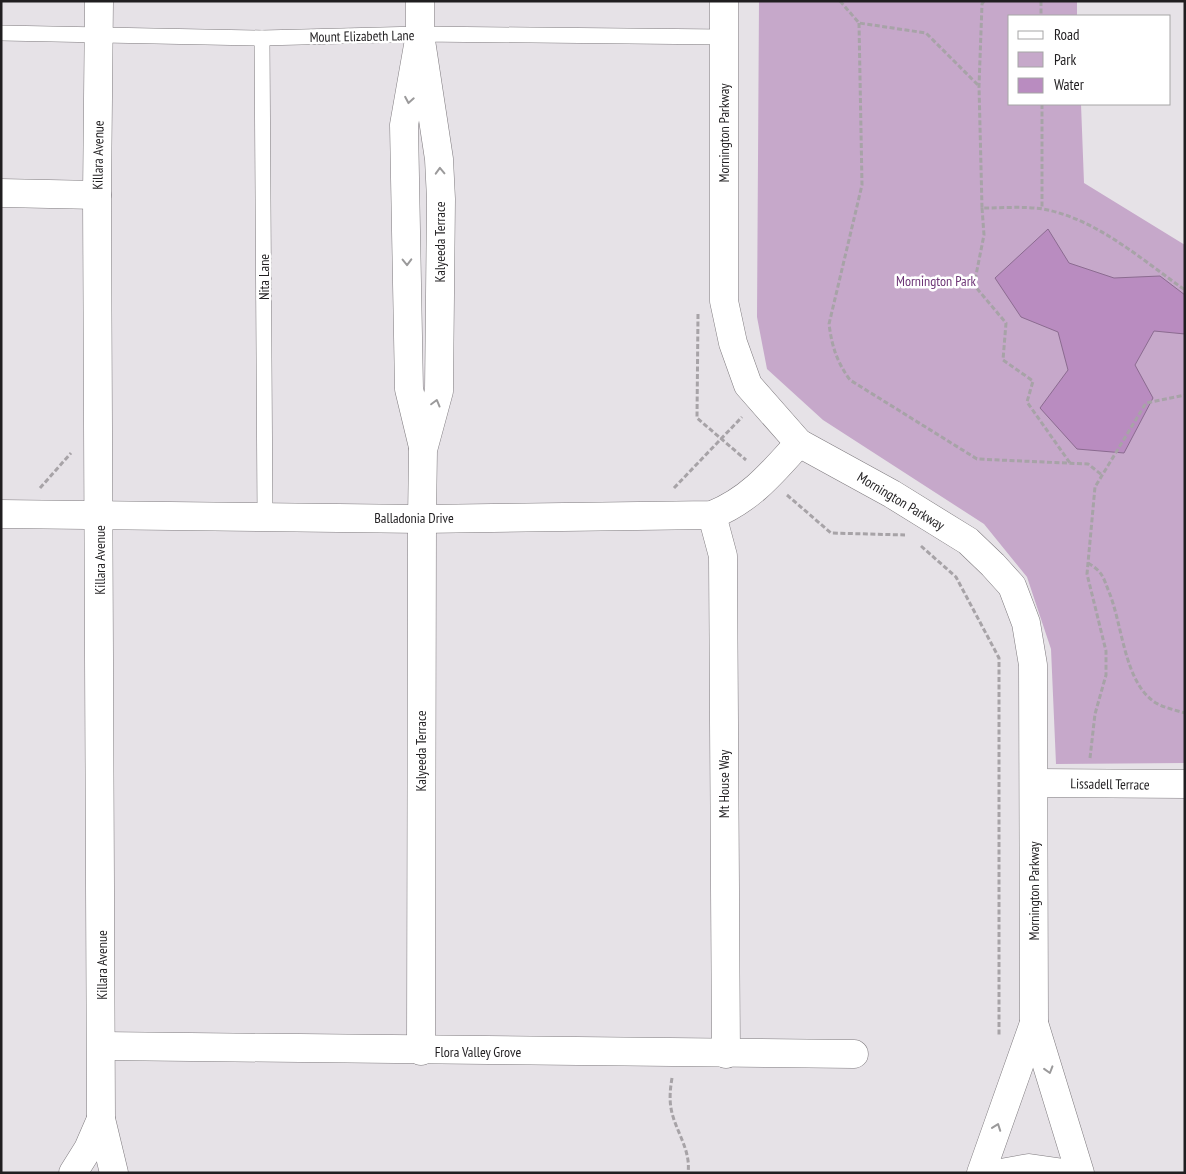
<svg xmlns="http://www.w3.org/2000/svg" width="1186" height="1174" viewBox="0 0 1186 1174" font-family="'PT Sans Narrow',sans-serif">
  <rect width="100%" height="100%" fill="#e6e2e7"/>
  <path fill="#c6a8ca" d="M759 1H1077V16H1010V104H1081L1084 183 1185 245V763L1056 764 1051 649 1027 577 984 524 823 420 767 369 757 317Z"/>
  <path fill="#b98cc0" stroke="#8b6b90" d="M1048 229 1069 263 1114 278 1160 276 1185 295V334L1154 331 1135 365 1153 398 1124 453 1077 449 1040 408 1068 370 1058 332 1021 317 995 278Z"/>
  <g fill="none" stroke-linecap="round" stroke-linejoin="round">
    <g stroke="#7e7a7e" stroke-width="16">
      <g id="service">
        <path d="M1 33 262 38 420 34 723 37"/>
        <path d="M262 38 265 517"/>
      </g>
    </g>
    <g stroke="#7e7a7e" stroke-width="29">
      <g id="minor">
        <path d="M99 1 97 195 101 1119 114 1173"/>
        <path d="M420 1V34L404 125 409 389 423 447"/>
        <path d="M420 34 439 159 441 199 439 391 423 450 422 519 421 1051"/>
        <path d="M1 193 97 195"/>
        <path d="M1 514 422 519 712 515C750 500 773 472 799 443"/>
        <path d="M712 515 723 556 726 1054"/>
        <path d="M1035 783 1185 784"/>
        <path d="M102 1046 854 1054"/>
        <path d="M73 1173 88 1149 101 1119"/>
      </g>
    </g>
    <g stroke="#7e7a7e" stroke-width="29">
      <g id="tertiary">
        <path d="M724 1V301L733 343 748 385 799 443 892 494 968 541 993 565 1012 586 1026 623 1033 665 1034 1023 1080 1173"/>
        <path d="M981 1173 1034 1023"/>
      </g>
    </g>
    <g stroke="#7e7a7e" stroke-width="29">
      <path id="secondary" d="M1001 1173 1029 1168 1064 1173"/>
    </g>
    <g stroke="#a7a3a7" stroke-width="3" stroke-dasharray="5 2.5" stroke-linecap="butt">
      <path d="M840 1 859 23 926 33 978 85"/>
      <path d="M984 1 982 4 979 86 982 208C1002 208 1024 206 1043 209 1097 219 1142 260 1185 290"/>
      <path d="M1041 1V16"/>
      <path d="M859 23 862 185 829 324C832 347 837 362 850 380L977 459 1088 464 1102 475"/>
      <path d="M1042 104V209"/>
      <path d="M982 208 984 235 974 285 1006 323 1003 360 1033 381 1027 402 1070 463"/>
      <path d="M698 314 697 418 746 460"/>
      <path d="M40 488 71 453"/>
      <path d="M674 488 742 417"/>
      <path d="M787 495 831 533 905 535"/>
      <path d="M921 546 956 577 999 658V1036"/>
      <path d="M1088 563C1103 572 1103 577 1109 592 1123 626 1124 683 1156 703 1165 708 1175 710 1185 713"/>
      <path d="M1090 758 1095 714 1106 675V651L1087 574 1095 487 1146 403 1185 395"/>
      <path d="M672 1078C670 1090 669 1101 672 1113 677 1133 691 1151 688 1173"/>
    </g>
    <use href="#service" stroke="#fff" stroke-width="15"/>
    <use href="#minor" stroke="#fff" stroke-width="28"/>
    <use href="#tertiary" stroke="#fff" stroke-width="28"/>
    <use href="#secondary" stroke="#fff" stroke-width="28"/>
  </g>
  <defs><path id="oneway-chevron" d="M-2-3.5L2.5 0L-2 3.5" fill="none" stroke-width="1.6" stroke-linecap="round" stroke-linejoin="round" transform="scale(1.25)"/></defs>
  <g stroke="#9b9a9b">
    <use href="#oneway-chevron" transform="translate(409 100) rotate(100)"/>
    <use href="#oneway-chevron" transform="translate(440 171) rotate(-92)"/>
    <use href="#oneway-chevron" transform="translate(407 262) rotate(89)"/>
    <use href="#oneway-chevron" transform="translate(436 403) rotate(-75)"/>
    <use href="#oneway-chevron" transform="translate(1049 1070) rotate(73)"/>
    <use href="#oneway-chevron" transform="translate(997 1127) rotate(-70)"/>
  </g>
  <g text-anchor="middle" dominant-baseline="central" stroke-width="5" stroke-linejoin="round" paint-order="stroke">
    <g font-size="14" fill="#201e20" stroke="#fff">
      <text transform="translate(362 36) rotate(-1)">Mount Elizabeth Lane</text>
      <text transform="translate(724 133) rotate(-90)">Mornington Parkway</text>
      <text transform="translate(98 155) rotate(-89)">Killara Avenue</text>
      <text transform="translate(440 242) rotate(-90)">Kalyeeda Terrace</text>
      <text transform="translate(264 277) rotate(-90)">Nita Lane</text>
      <text transform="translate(901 501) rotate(31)">Mornington Parkway</text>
      <text x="414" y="518">Balladonia Drive</text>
      <text transform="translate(100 560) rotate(-90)">Killara Avenue</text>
      <text transform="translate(421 751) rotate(-90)">Kalyeeda Terrace</text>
      <text transform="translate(724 784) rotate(-90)">Mt House Way</text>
      <text transform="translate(1110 784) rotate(1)">Lissadell Terrace</text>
      <text transform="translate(1034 891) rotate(-90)">Mornington Parkway</text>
      <text transform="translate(102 965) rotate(-90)">Killara Avenue</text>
      <text x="478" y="1052">Flora Valley Grove</text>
    </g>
    <g font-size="14" fill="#6d3576" stroke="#fff">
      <text x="936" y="281">Mornington Park</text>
    </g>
  </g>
  <rect width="1186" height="1174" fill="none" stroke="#201e20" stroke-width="5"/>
  <rect x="1008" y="15" width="162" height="90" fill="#ffffff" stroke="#a6a5a6"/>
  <rect x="1018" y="31" width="25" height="8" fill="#ffffff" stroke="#a6a5a6"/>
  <text x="1054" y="40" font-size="15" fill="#201e20">Road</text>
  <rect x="1018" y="52" width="25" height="15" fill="#c6a8ca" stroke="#a6a5a6"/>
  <text x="1054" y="65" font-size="15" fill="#201e20">Park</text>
  <rect x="1018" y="78" width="25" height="15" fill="#b98cc0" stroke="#a6a5a6"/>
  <text x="1054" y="90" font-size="15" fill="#201e20">Water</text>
</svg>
